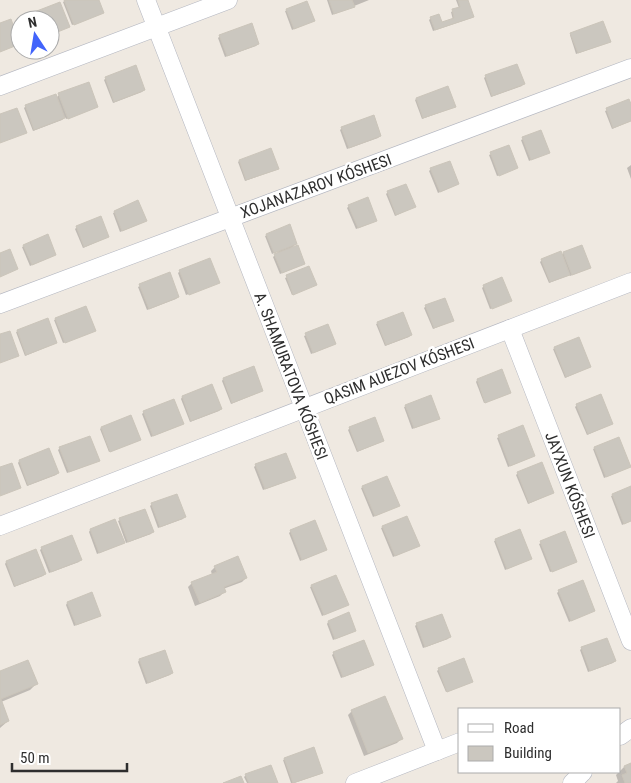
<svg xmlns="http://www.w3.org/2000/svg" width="631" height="783" viewBox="0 0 631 783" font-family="'Roboto Condensed',sans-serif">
  <rect width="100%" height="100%" fill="#efe9e1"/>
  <g fill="#0003">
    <path d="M66 0H98L101 14 72 25 63 2Z"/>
    <path d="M327 0H369L332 15Z"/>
    <path d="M456 0H467L473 17 471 18 433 31 429 20 431 18 441 24 453 20 451 12 459 8Z"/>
    <path d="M287 10 313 21 292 30 285 11Z"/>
    <path d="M571 34 607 43 576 54 570 35Z"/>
    <path d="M220 36 258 44 256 46 225 57 218 38Z"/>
    <path d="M516 65 523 84 522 86 491 97 484 78 485 77Z"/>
    <path d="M106 78 144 90 142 92 113 103 104 80Z"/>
    <path d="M59 95 97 106 95 108 66 119 65 117 62 120 33 131 24 108 26 106 56 98Z"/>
    <path d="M416 99 452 108 422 119 415 100Z"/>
    <path d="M629 101 631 107V121L612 129 605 111Z"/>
    <path d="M342 128 380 136 378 138 347 149 340 130Z"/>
    <path d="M540 131 549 152 529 161 521 140Z"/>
    <path d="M508 146 517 168 497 176 489 155Z"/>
    <path d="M239 161 276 170 245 181 238 162Z"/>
    <path d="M631 165V179L627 168Z"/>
    <path d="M431 169 458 184 438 193 429 171Z"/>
    <path d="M388 192 414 207 395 216 386 194Z"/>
    <path d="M138 202 144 222 120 232 113 213Z"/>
    <path d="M349 206 374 222 356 229 347 208Z"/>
    <path d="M77 227 106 238 83 248 75 229Z"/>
    <path d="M267 235 296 244 290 249 304 264 280 274 273 257 279 251 272 254 265 236Z"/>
    <path d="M24 246 53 256 30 266 22 247Z"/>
    <path d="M581 246 590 268 570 276 569 274 567 276 549 283 540 262 542 260 561 256 563 253Z"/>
    <path d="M308 268 315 285 292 295 285 278Z"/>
    <path d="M180 271 218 283 186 295 178 273Z"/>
    <path d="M140 286 178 297 176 299 147 310 138 287Z"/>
    <path d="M484 286 508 302 490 309 482 288Z"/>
    <path d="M426 306 450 322 433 329 424 308Z"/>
    <path d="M56 319 93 332 63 343 54 320Z"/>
    <path d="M378 323 411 335 409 337 385 346 376 324Z"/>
    <path d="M328 326 333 345 311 354 304 336Z"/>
    <path d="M18 331 56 343 54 344 25 356 16 332Z"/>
    <path d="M555 348 590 367 565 378 553 349Z"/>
    <path d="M502 371 510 393 508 394 484 403 476 382 477 380Z"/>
    <path d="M223 379 262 391 260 392 231 404 222 381Z"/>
    <path d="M182 397 221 409 219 411 190 422 181 399Z"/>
    <path d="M577 405 612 424 587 435 575 407Z"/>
    <path d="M406 406 436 420 412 429 404 407Z"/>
    <path d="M144 412 181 425 151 437 142 414Z"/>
    <path d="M522 427 532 457 508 467 497 438Z"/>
    <path d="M101 428 140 440 138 441 109 452 100 429Z"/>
    <path d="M350 428 382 441 381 442 357 452 348 430Z"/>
    <path d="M60 448 96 462 67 473 58 450Z"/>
    <path d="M595 448 630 467 604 478 593 449Z"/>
    <path d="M49 450 58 473 56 475 27 486 18 463 19 461Z"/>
    <path d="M256 465 293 479 263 490 254 467Z"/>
    <path d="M518 473 553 493 528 504 516 475Z"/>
    <path d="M363 487 398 506 373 517 361 488Z"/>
    <path d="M631 487V521L622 525 611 496Z"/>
    <path d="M152 504 184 517 183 519 158 528 150 506Z"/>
    <path d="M120 520 152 532 151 534 126 543 118 521Z"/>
    <path d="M115 521 123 543 121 544 97 554 89 532 90 530Z"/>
    <path d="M383 527 418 546 393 557 381 528Z"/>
    <path d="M291 531 326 550 300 561 289 533Z"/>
    <path d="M564 533 574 563 550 572 539 544Z"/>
    <path d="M496 540 531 559 505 570 494 541Z"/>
    <path d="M42 548 80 560 79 562 49 573 40 550Z"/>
    <path d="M36 551 45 574 43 576 14 587 5 564 6 562Z"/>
    <path d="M215 567 246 578 242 582 223 589 224 592 220 596 195 606 188 587 192 583 212 575 211 571Z"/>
    <path d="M312 586 345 606 322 616 310 587Z"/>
    <path d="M559 591 594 610 569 622 557 593Z"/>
    <path d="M92 594 100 616 98 617 74 626 66 605 67 603Z"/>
    <path d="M328 622 353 632 333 640 327 624Z"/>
    <path d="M417 624 449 637 448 639 423 648 415 626Z"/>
    <path d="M582 648 615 661 613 663 588 672 580 650Z"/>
    <path d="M334 653 372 665 370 667 341 678 332 655Z"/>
    <path d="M139 660 172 673 170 675 146 684 138 662Z"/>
    <path d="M439 669 470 683 446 692 437 671Z"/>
    <path d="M0 673 36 684 30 690 1 702 8 721 0 728Z"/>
    <path d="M352 711 401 739 397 743 364 756 348 715Z"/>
    <path d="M285 759 322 772 320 774 294 783H291L283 760Z"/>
    <path d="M631 764V783H616L618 781 616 775 624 767Z"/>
    <path d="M246 775 277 783H247L244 777Z"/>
  </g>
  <g fill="#cbc7bf" stroke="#cbc5ba">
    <path d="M64 0H99L104 13 74 25Z"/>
    <path d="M329 0H352L355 7 334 14Z"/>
    <path d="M458 0H468L474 17 435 30 430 17 439 14 442 22 454 18 452 9 460 7Z"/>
    <path d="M307 1 315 21 294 29 286 9Z"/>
    <path d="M60 2 70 27 50 35V20H32L29 14Z"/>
    <path d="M11 19 20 44 0 52V23Z"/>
    <path d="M603 21 611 42 578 53 570 33Z"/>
    <path d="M252 23 259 44 227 56 219 35Z"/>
    <path d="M517 64 525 84 492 96 485 75Z"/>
    <path d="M136 65 145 90 114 102 105 77Z"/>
    <path d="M89 82 98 107 68 119 58 93Z"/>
    <path d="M448 86 456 107 423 118 416 98Z"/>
    <path d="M56 94 65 118 34 130 25 105Z"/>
    <path d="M629 99 631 104V121L613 128 606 108Z"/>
    <path d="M17 108 27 133 0 143V114Z"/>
    <path d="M374 115 381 136 349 148 341 127Z"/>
    <path d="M541 130 550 153 531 160 522 137Z"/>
    <path d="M509 145 518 168 499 176 490 152Z"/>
    <path d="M271 148 279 169 246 180 239 160Z"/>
    <path d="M450 161 459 184 440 192 430 168Z"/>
    <path d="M406 184 416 207 396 215 387 191Z"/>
    <path d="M368 197 377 221 358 228 348 205Z"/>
    <path d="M138 200 147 221 122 231 114 211Z"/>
    <path d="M101 216 109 237 84 247 76 226Z"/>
    <path d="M290 224 297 244 274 253 266 234Z"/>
    <path d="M48 234 56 255 32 265 23 245Z"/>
    <path d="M298 245 305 264 282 273 274 254Z"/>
    <path d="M582 245 591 268 572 275 563 252Z"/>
    <path d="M10 249 18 269 0 277V253Z"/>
    <path d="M561 251 570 275 550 282 541 259Z"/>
    <path d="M210 258 220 283 189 295 179 270Z"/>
    <path d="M309 266 317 285 293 295 286 275Z"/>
    <path d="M170 272 179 297 149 309 139 284Z"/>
    <path d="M502 277 512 301 492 309 483 285Z"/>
    <path d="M445 298 454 321 434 328 425 305Z"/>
    <path d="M86 306 96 331 65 343 55 318Z"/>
    <path d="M403 312 412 335 386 345 377 322Z"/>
    <path d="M48 318 57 343 26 355 17 330Z"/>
    <path d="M328 324 336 344 313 353 305 333Z"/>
    <path d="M10 331 19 356 0 363V334Z"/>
    <path d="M579 337 591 367 566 377 554 347Z"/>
    <path d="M254 366 263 391 232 403 223 378Z"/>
    <path d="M502 369 511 393 485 403 477 379Z"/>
    <path d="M212 384 222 409 191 421 182 396Z"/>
    <path d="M601 394 613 424 588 434 576 404Z"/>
    <path d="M431 395 440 419 414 428 405 405Z"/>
    <path d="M174 399 184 424 153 436 143 411Z"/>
    <path d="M131 415 141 440 110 452 101 427Z"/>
    <path d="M375 417 384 441 358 451 349 427Z"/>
    <path d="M523 425 535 456 510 466 498 435Z"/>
    <path d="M90 436 100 461 69 472 59 447Z"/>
    <path d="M619 437 631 467 606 477 594 447Z"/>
    <path d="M49 448 59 473 28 485 19 460Z"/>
    <path d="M286 453 296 478 265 489 255 464Z"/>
    <path d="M542 462 554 493 529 503 517 472Z"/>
    <path d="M12 463 21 488 0 496V467Z"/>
    <path d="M387 476 400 506 375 516 362 486Z"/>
    <path d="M631 486V521L624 524 612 494Z"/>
    <path d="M177 494 186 517 160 527 151 503Z"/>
    <path d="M145 509 154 532 128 542 119 518Z"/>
    <path d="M407 516 420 546 395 556 382 526Z"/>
    <path d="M115 519 125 543 99 553 90 529Z"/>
    <path d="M315 520 327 550 302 560 290 530Z"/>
    <path d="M520 529 532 559 507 569 495 539Z"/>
    <path d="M565 531 577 562 552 572 540 541Z"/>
    <path d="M72 535 82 560 51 572 41 547Z"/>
    <path d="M36 549 46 574 15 586 6 561Z"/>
    <path d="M238 556 247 578 224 587 226 592 200 603 191 582 217 572 214 566Z"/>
    <path d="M336 575 349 605 324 615 311 585Z"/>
    <path d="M583 580 595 611 571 621 558 590Z"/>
    <path d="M92 592 101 616 76 625 67 602Z"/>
    <path d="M349 612 356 631 335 639 328 621Z"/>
    <path d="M442 614 451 637 425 647 416 623Z"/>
    <path d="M607 638 616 661 590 671 581 647Z"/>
    <path d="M364 640 374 665 343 677 333 652Z"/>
    <path d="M165 650 173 673 148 683 139 659Z"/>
    <path d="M464 658 473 682 447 692 438 668Z"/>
    <path d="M28 660 38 684 1 699 9 721 0 725V671Z"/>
    <path d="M385 696 403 739 368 753 351 710Z"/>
    <path d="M314 747 323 773 293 783 284 758Z"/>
    <path d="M631 763V783H625L622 775 627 773 624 766Z"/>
    <path d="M271 765 278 783H249L245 774Z"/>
    <path d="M241 776 244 783H223Z"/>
  </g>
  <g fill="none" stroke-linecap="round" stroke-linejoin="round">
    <g stroke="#b4b7c1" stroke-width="19">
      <g id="street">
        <path d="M146 0 437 751"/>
        <path d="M0 86 228 0"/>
        <path d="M0 304 631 68"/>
        <path d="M510 329 631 641"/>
        <path d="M0 526 631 282"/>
        <path d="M620 736 631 728"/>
        <path d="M355 783 460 742"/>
        <path d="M572 783 583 772"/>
      </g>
    </g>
    <use href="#street" stroke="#fff" stroke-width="18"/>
  </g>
  <g text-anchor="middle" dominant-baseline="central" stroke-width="5" stroke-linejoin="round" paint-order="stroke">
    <g font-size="16" fill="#2e2e2e" stroke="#fff">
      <text transform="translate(316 186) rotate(-20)">XOJANAZAROV KÓSHESI</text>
      <text transform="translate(399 371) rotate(-21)">QASIM AUEZOV KÓSHESI</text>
      <text transform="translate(291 376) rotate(69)">A. SHAMURATOVA KÓSHESI</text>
      <text transform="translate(570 485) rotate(69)">JAYXUN KÓSHESI</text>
    </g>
  </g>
  <rect x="458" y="708" width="162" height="65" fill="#ffffff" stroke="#ababab"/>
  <rect x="468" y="724" width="25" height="8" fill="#ffffff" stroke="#ababab"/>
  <text x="504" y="733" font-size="15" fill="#2e2e2e">Road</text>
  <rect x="468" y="746" width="25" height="15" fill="#cbc7bf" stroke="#ababab"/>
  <text x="504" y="758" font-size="15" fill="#2e2e2e">Building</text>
  <g transform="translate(35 35) rotate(348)"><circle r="24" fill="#ffffff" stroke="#ababab"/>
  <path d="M0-4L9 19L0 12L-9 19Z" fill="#4264fb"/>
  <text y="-8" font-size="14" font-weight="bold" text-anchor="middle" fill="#2e2e2e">N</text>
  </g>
  <path d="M12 763v8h115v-8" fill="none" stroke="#2e2e2e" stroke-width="2.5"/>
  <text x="20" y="763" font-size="15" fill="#2e2e2e" stroke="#ffffff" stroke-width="4" paint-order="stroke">50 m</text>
</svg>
